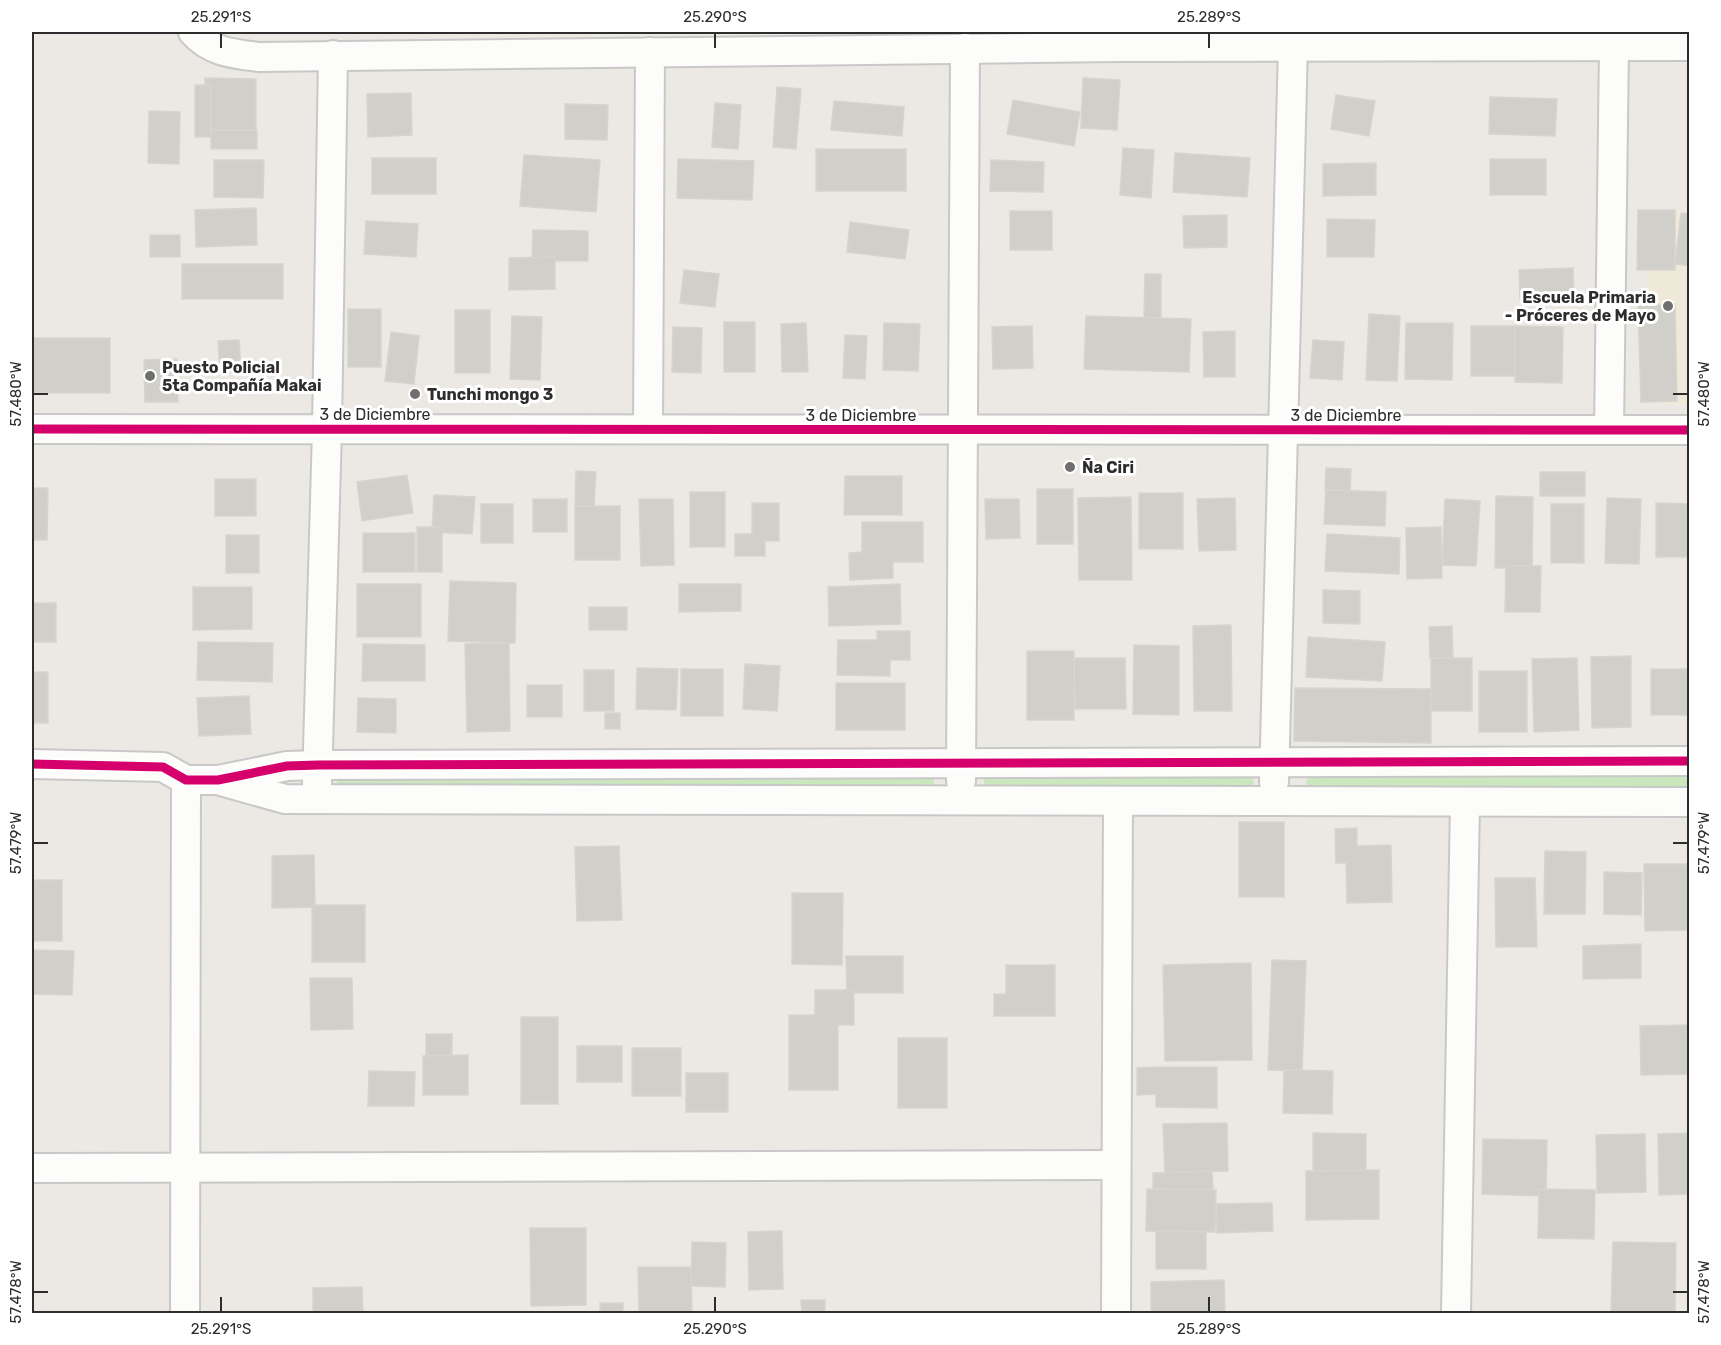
<svg xmlns="http://www.w3.org/2000/svg" width="1721" height="1345" viewBox="0 0 1721 1345" font-family="Rubik,sans-serif">
  <rect width="100%" height="100%" fill="#ece9e4"/>
  <path fill="#eee9d9" d="M1651 210 1689 211V405L1641 402Z"/>
  <g fill="#cae7bd">
    <path d="M1690 772 1689 788 1311 787 1306 784 1308 773Z"/>
    <path d="M1252 774 1254 784 1249 788 985 787 983 776Z"/>
    <path d="M934 777V784L932 787 338 788 336 778Z"/>
  </g>
  <g fill="#d1cfca" stroke="#d7d4d0" stroke-width="1.5">
    <path d="M205 78 256 79V130H205Z"/>
    <path d="M1083 78 1120 80 1117 130 1081 128Z"/>
    <rect x="195" y="85" width="16" height="52"/>
    <path d="M777 87 801 89 796 149 773 147Z"/>
    <path d="M411 93 412 135 368 137 367 94Z"/>
    <path d="M1336 95 1375 101 1369 136 1331 129Z"/>
    <path d="M1490 97 1557 99 1555 136 1489 134Z"/>
    <path d="M1013 100 1080 112 1074 146 1007 134Z"/>
    <path d="M834 101 904 107 902 136 831 130Z"/>
    <path d="M715 103 741 105 738 149 712 147Z"/>
    <path d="M565 104 608 105 607 140 565 139Z"/>
    <path d="M149 111 180 112 179 164 148 163Z"/>
    <rect x="211" y="130" width="46" height="19"/>
    <path d="M1123 148 1154 150 1151 198 1120 195Z"/>
    <rect x="816" y="149" width="90" height="42"/>
    <path d="M1175 153 1250 158 1247 197 1173 192Z"/>
    <path d="M524 155 600 160 596 212 520 206Z"/>
    <rect x="372" y="158" width="64" height="36"/>
    <path d="M678 159 754 161 752 200 677 198Z"/>
    <rect x="1490" y="159" width="56" height="36"/>
    <path d="M214 160H264L263 198 214 197Z"/>
    <path d="M991 160 1044 162 1043 192 990 191Z"/>
    <path d="M1376 163V195L1323 196V164Z"/>
    <path d="M256 208 257 245 196 247 195 210Z"/>
    <path d="M1638 210H1675V270H1637Z"/>
    <rect x="1010" y="211" width="42" height="39"/>
    <path d="M1681 213 1690 214V266L1675 264Z"/>
    <path d="M1227 215V247L1184 248 1183 216Z"/>
    <path d="M1327 219 1375 220 1374 257H1327Z"/>
    <path d="M366 221 418 224 416 257 364 254Z"/>
    <path d="M850 222 909 230 905 259 847 252Z"/>
    <path d="M533 230 588 231V261H532Z"/>
    <rect x="150" y="235" width="30" height="22"/>
    <path d="M555 257V289L509 290V258Z"/>
    <rect x="182" y="264" width="101" height="35"/>
    <path d="M1573 268 1574 296 1520 299 1519 270Z"/>
    <path d="M684 270 719 274 715 307 680 303Z"/>
    <path d="M1145 274H1161V318H1144Z"/>
    <path d="M1675 304 1677 401 1641 402 1638 305Z"/>
    <rect x="348" y="309" width="33" height="58"/>
    <rect x="455" y="310" width="35" height="63"/>
    <path d="M1369 314 1400 316 1397 381 1366 380Z"/>
    <path d="M512 316 542 317 540 380 510 379Z"/>
    <path d="M1086 316 1191 319 1189 372 1084 369Z"/>
    <rect x="724" y="322" width="31" height="50"/>
    <path d="M806 323 808 372H782L781 324Z"/>
    <path d="M884 323 920 324 918 371 883 370Z"/>
    <path d="M1406 323H1453L1452 380 1405 379Z"/>
    <path d="M1032 326 1033 368 993 369 992 327Z"/>
    <rect x="1471" y="326" width="44" height="50"/>
    <path d="M1515 326 1563 327 1562 383 1515 382Z"/>
    <path d="M673 327 702 328 701 373 672 372Z"/>
    <path d="M1235 331V377H1204L1203 332Z"/>
    <path d="M391 332 419 336 414 384 385 381Z"/>
    <path d="M845 335 867 336 865 379 843 378Z"/>
    <rect x="32" y="338" width="78" height="55"/>
    <path d="M239 340 241 371 220 373 218 341Z"/>
    <path d="M1313 340 1344 342 1342 380 1310 378Z"/>
    <path d="M177 359 178 402H145L144 360Z"/>
    <path d="M1326 468 1351 469 1350 490H1325Z"/>
    <path d="M576 471 596 472 594 506H575Z"/>
    <rect x="1540" y="472" width="45" height="24"/>
    <path d="M407 475 413 513 362 521 357 482Z"/>
    <path d="M845 476H902V515H844Z"/>
    <rect x="215" y="479" width="41" height="37"/>
    <path d="M32 488H48L47 540H32Z"/>
    <rect x="1037" y="489" width="36" height="55"/>
    <path d="M1326 490 1386 492 1385 526 1324 524Z"/>
    <rect x="690" y="492" width="35" height="55"/>
    <rect x="1139" y="493" width="44" height="56"/>
    <path d="M434 495 475 497 472 534 432 532Z"/>
    <path d="M1496 496 1533 497 1532 568H1495Z"/>
    <path d="M1131 497 1132 580H1079L1078 498Z"/>
    <path d="M1235 498 1236 550 1199 551 1197 499Z"/>
    <path d="M1607 498 1641 499 1639 564 1605 563Z"/>
    <rect x="533" y="499" width="34" height="33"/>
    <path d="M639 499H673L674 565 641 566Z"/>
    <path d="M985 499H1019L1020 538 986 539Z"/>
    <path d="M1445 499 1480 501 1476 566 1442 565Z"/>
    <path d="M752 503H779V541H765V556H735V534H752Z"/>
    <path d="M1656 503 1690 504V557H1656Z"/>
    <rect x="481" y="504" width="32" height="39"/>
    <rect x="1551" y="504" width="33" height="59"/>
    <rect x="575" y="506" width="45" height="54"/>
    <path d="M862 522H923V562H893V578L850 580 849 553 862 552Z"/>
    <rect x="417" y="527" width="25" height="45"/>
    <path d="M1441 527 1442 578 1407 579 1406 528Z"/>
    <rect x="363" y="533" width="52" height="39"/>
    <path d="M1327 534 1400 538 1399 574 1325 571Z"/>
    <rect x="226" y="535" width="33" height="38"/>
    <path d="M1506 566H1541L1540 612H1505Z"/>
    <path d="M450 581 516 583 515 643 448 641Z"/>
    <rect x="357" y="584" width="64" height="53"/>
    <path d="M679 584H741V611L679 612Z"/>
    <path d="M900 584 901 624 829 626 828 587Z"/>
    <path d="M193 587H252V629L193 630Z"/>
    <path d="M1323 590 1360 591V624L1323 623Z"/>
    <rect x="32" y="603" width="24" height="39"/>
    <rect x="589" y="607" width="38" height="23"/>
    <path d="M1231 625 1232 711H1194L1193 626Z"/>
    <path d="M1452 626 1453 657 1430 658 1429 627Z"/>
    <path d="M877 631H910V660H890V676L837 675 838 640H877Z"/>
    <path d="M1308 637 1385 642 1382 681 1306 677Z"/>
    <path d="M198 642 273 643 272 682 197 680Z"/>
    <path d="M509 643 510 731 467 732 465 644Z"/>
    <path d="M363 644 425 645V681H362Z"/>
    <path d="M1134 645 1179 646V715L1133 714Z"/>
    <rect x="1027" y="651" width="47" height="69"/>
    <path d="M1631 656V727L1592 728 1591 657Z"/>
    <path d="M1074 658H1125L1126 709H1075Z"/>
    <rect x="1431" y="658" width="41" height="53"/>
    <path d="M1577 658 1579 730 1534 732 1532 659Z"/>
    <path d="M745 664 780 666 777 711 743 709Z"/>
    <path d="M637 668 678 669 676 710 636 709Z"/>
    <rect x="681" y="669" width="42" height="47"/>
    <rect x="1651" y="669" width="38" height="46"/>
    <rect x="584" y="670" width="30" height="41"/>
    <rect x="1479" y="671" width="48" height="61"/>
    <rect x="32" y="672" width="16" height="51"/>
    <rect x="836" y="683" width="69" height="47"/>
    <rect x="527" y="685" width="35" height="32"/>
    <path d="M1295 688 1431 689V743L1294 741Z"/>
    <path d="M249 696 251 734 199 736 197 698Z"/>
    <path d="M358 698 396 699V733L357 732Z"/>
    <rect x="605" y="713" width="15" height="16"/>
    <rect x="1239" y="822" width="45" height="75"/>
    <path d="M1357 828V846L1391 845 1392 902 1347 903 1346 863H1336L1335 829Z"/>
    <path d="M619 846 622 920 577 921 575 847Z"/>
    <path d="M1545 851 1586 852 1585 914H1544Z"/>
    <path d="M314 855 315 907 272 908V856Z"/>
    <path d="M1644 864H1690V930L1645 931Z"/>
    <path d="M1604 872 1642 873 1641 915 1604 914Z"/>
    <path d="M1495 878H1535L1537 947H1496Z"/>
    <rect x="32" y="880" width="30" height="61"/>
    <path d="M792 893H843L842 965 792 964Z"/>
    <rect x="312" y="905" width="53" height="57"/>
    <path d="M1641 944V978L1583 979V946Z"/>
    <path d="M32 950 74 951 72 995 32 994Z"/>
    <path d="M846 956H903V993H847Z"/>
    <path d="M1272 960 1306 961 1302 1071 1268 1070Z"/>
    <path d="M1251 963 1252 1060 1165 1061 1163 965Z"/>
    <path d="M1006 965H1055V1016H994V994H1006Z"/>
    <path d="M310 978H352L353 1029 311 1030Z"/>
    <path d="M815 990H854V1025H838V1090H789V1015H815Z"/>
    <rect x="521" y="1017" width="37" height="87"/>
    <path d="M1690 1025V1074L1641 1075 1640 1026Z"/>
    <rect x="426" y="1034" width="26" height="22"/>
    <rect x="898" y="1038" width="49" height="70"/>
    <rect x="577" y="1046" width="45" height="36"/>
    <rect x="632" y="1048" width="49" height="48"/>
    <path d="M468 1055V1095H423V1056Z"/>
    <path d="M1156 1067H1217V1108L1156 1107V1094L1137 1095V1068Z"/>
    <path d="M1284 1070 1333 1071 1332 1114 1283 1113Z"/>
    <path d="M369 1071 415 1072 414 1106H368Z"/>
    <rect x="686" y="1073" width="42" height="39"/>
    <path d="M1227 1123 1228 1171 1165 1173 1163 1124Z"/>
    <path d="M1313 1133 1366 1134V1173L1313 1172Z"/>
    <path d="M1690 1133V1194L1659 1195 1658 1134Z"/>
    <path d="M1645 1134 1646 1192 1597 1193 1596 1135Z"/>
    <path d="M1483 1139 1547 1140 1546 1196 1482 1194Z"/>
    <path d="M1379 1170V1219L1306 1220V1171Z"/>
    <path d="M1212 1171 1213 1189 1153 1191V1173Z"/>
    <path d="M1147 1189 1216 1190 1215 1232 1146 1231Z"/>
    <path d="M1539 1189 1595 1190 1594 1239 1538 1238Z"/>
    <path d="M1272 1203 1273 1231 1217 1233 1216 1204Z"/>
    <path d="M530 1228H586V1305L531 1306Z"/>
    <path d="M782 1231 783 1289 749 1290 748 1232Z"/>
    <path d="M1156 1231 1206 1232V1269H1156Z"/>
    <path d="M692 1242 726 1243 725 1287 691 1286Z"/>
    <path d="M1613 1242 1676 1243 1675 1313 1611 1312Z"/>
    <path d="M638 1267H691L692 1314H639Z"/>
    <path d="M1224 1280 1225 1314H1151V1282Z"/>
    <path d="M362 1287 363 1314H313V1288Z"/>
    <path d="M801 1300H825V1314H802Z"/>
    <rect x="600" y="1303" width="23" height="11"/>
  </g>
  <g fill="none" stroke-linecap="round" stroke-linejoin="round">
    <g stroke="#c9c8c8" stroke-width="32">
      <g id="minor">
        <path d="M193 32C210 52 234 54 259 57L1119 47 1690 46"/>
        <path d="M32 429 1690 430"/>
        <path d="M648 429 650 52"/>
        <path d="M1609 430 1614 46"/>
        <path d="M32 764 163 767 186 780H218L287 766 318 765 1690 761"/>
        <path d="M221 781 285 799 1690 802"/>
        <path d="M961 781 965 48"/>
        <path d="M1274 782 1293 46"/>
        <path d="M317 785 327 429 333 55"/>
        <path d="M32 1168 1116 1165"/>
        <path d="M185 1314 186 780"/>
        <path d="M1116 1314 1118 801"/>
        <path d="M1456 1314 1465 802"/>
      </g>
    </g>
    <use href="#minor" stroke="#fcfcfb" stroke-width="28"/>
    <g stroke="#fff" stroke-width="13">
      <g id="cycleway">
        <path d="M32 429 1690 430"/>
        <path d="M32 764 163 767 186 780H218L287 766 318 765 1690 761"/>
      </g>
    </g>
    <use href="#cycleway" stroke="#d6006c" stroke-width="9"/>
  </g>
  <path fill="none" stroke="#2d2d2d" stroke-width="2" d="M221 33V48M715 33V48M1209 33V48M33 394H48M1673 394H1688M33 843H48M1673 843H1688M33 1292H48M1673 1292H1688M221 1297V1312M715 1297V1312M1209 1297V1312"/>
  <g fill="#706f6d" stroke="#fff" stroke-width="2">
    <circle cx="1668" cy="306" r="6"/>
    <circle cx="150" cy="376" r="6"/>
    <circle cx="415" cy="394" r="6"/>
    <circle cx="1070" cy="467" r="6"/>
  </g>
  <g text-anchor="middle" dominant-baseline="central" stroke-width="6" stroke-linejoin="round" paint-order="stroke">
    <g font-size="16" font-weight="bold" fill="#2d2d2d" stroke="#fff" text-anchor="start">
      <text x="1656" y="297" text-anchor="end">Escuela Primaria<tspan x="1656" dy="18">- Próceres de Mayo</tspan></text>
      <text x="162" y="367">Puesto Policial<tspan x="162" dy="18">5ta Compañía Makai</tspan></text>
      <text x="427" y="394">Tunchi mongo 3</text>
      <text x="1082" y="467">Ña Ciri</text>
    </g>
    <g font-size="16" fill="#2d2d2d" stroke="#fff">
      <text x="375" y="414">3 de Diciembre</text>
      <text x="861" y="415">3 de Diciembre</text>
      <text x="1346" y="415">3 de Diciembre</text>
    </g>
  </g>
  <rect width="1721" height="1345" fill="none" stroke="#ffffff" stroke-width="66"/>
  <rect x="33" y="33" width="1655" height="1279" fill="none" stroke="#2d2d2d" stroke-width="2"/>
  <g font-size="15" text-anchor="middle" fill="#2d2d2d">
    <text x="221" y="22">25.291°S</text>
    <text x="715" y="22">25.290°S</text>
    <text x="1209" y="22">25.289°S</text>
    <text transform="translate(1704 394) rotate(-90)" y="5">57.480°W</text>
    <text transform="translate(16 394) rotate(-90)" y="5">57.480°W</text>
    <text transform="translate(1704 843) rotate(-90)" y="5">57.479°W</text>
    <text transform="translate(16 843) rotate(-90)" y="5">57.479°W</text>
    <text transform="translate(16 1292) rotate(-90)" y="5">57.478°W</text>
    <text transform="translate(1704 1292) rotate(-90)" y="5">57.478°W</text>
    <text x="221" y="1334">25.291°S</text>
    <text x="715" y="1334">25.290°S</text>
    <text x="1209" y="1334">25.289°S</text>
  </g>
</svg>
